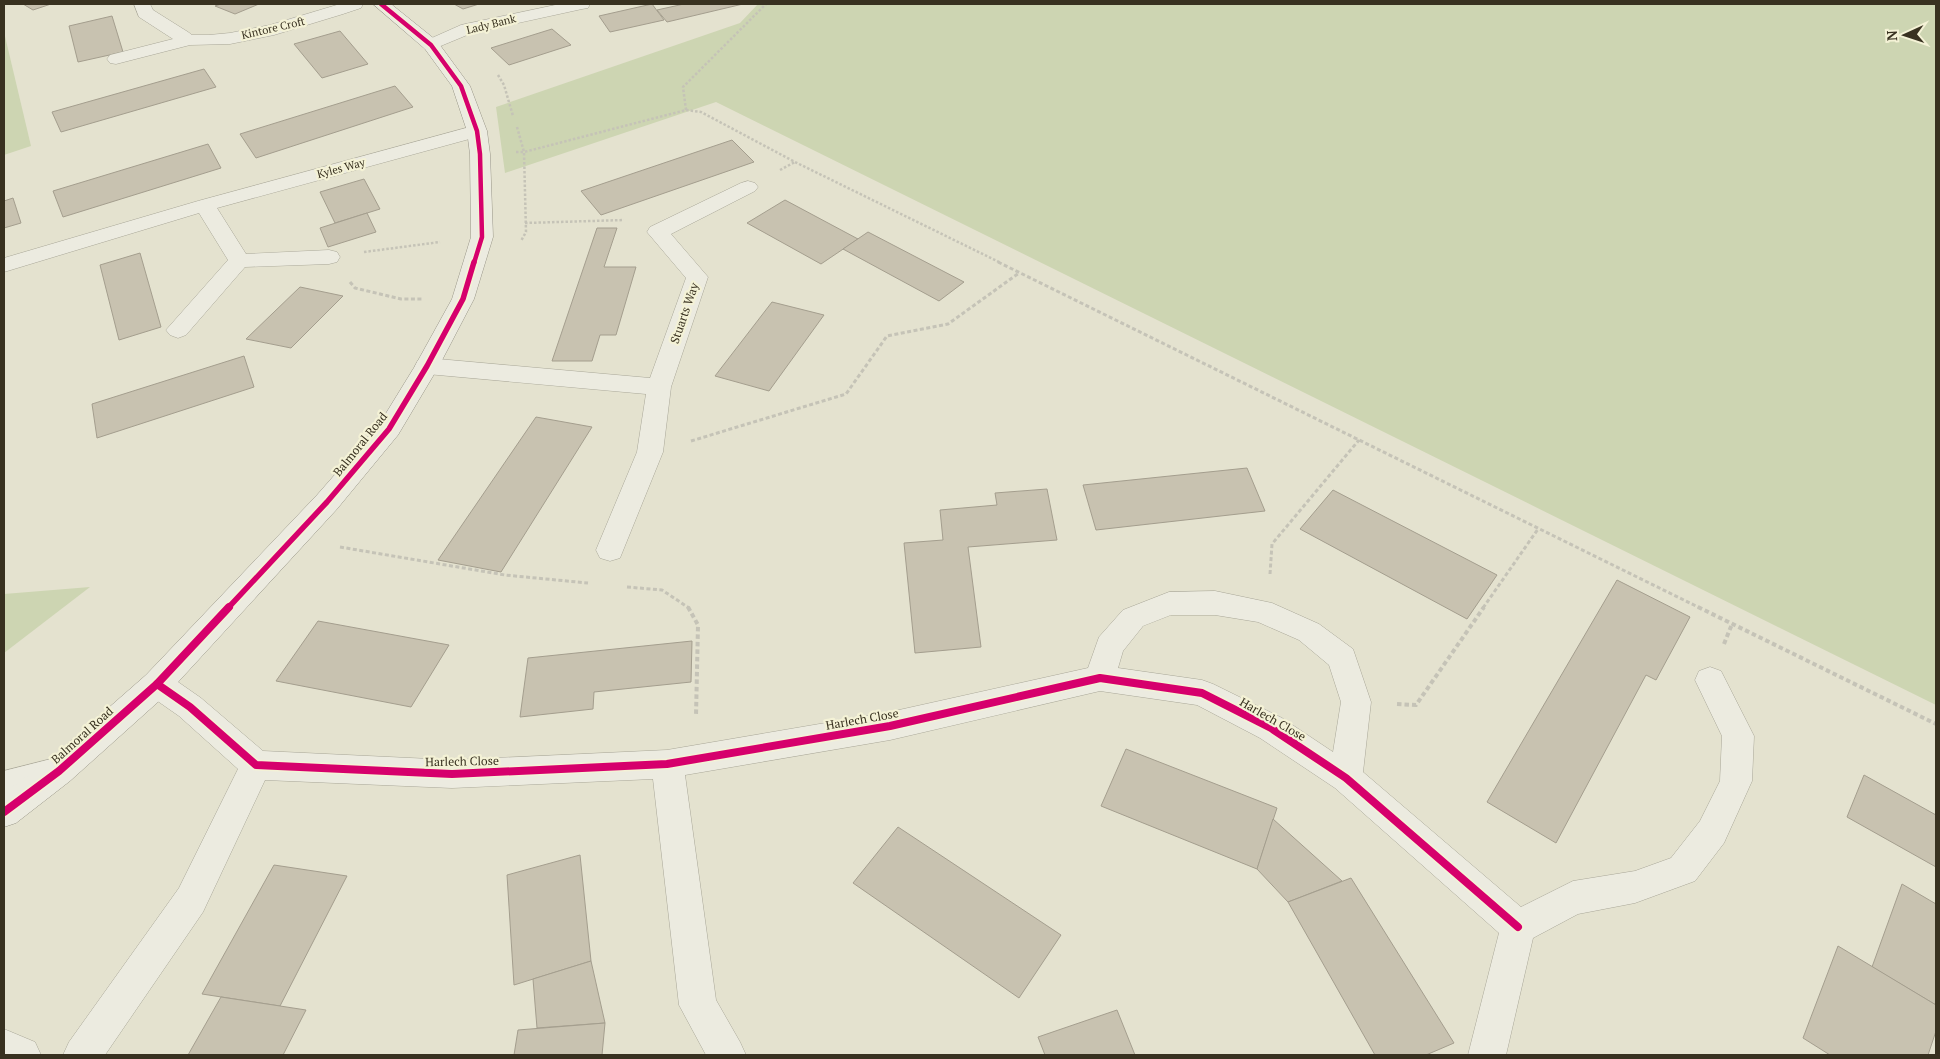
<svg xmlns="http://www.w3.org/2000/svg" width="1940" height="1059" viewBox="0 0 1940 1059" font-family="'PT Serif',serif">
  <rect width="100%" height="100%" fill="#e4e2cf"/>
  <g fill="#cdd5b2">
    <path d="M758 4H1936V705L716 102 505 173 496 107 740 23Z"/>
    <path d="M4 32 31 146 4 155Z"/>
    <path d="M90 587 4 653V594Z"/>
  </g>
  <g fill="#c8c2b0" stroke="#a49e8e">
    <path d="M23 4H51L33 10Z"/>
    <path d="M221 4H259L235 14 215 6Z"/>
    <path d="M454 4H479L463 9Z"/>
    <path d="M652 4 664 20 610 32 599 16Z"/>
    <path d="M684 4H743L667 22 657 10Z"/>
    <path d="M112 16 123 52 78 62 69 26Z"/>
    <path d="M552 29 571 45 509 65 491 48Z"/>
    <path d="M340 31 368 64 322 78 294 44Z"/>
    <path d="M204 69 216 87 61 132 52 112Z"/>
    <path d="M395 86 413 107 256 158 240 134Z"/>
    <path d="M732 140 754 162 601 215 581 191Z"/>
    <path d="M208 144 221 168 63 217 53 191Z"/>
    <path d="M364 179 380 209 335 223 320 192Z"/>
    <path d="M13 198 21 223 4 228V201Z"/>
    <path d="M785 200 858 239 821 264 747 223Z"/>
    <path d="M367 213 376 232 328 247 320 228Z"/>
    <path d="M597 228H617L604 267H636L616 335H600L592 361H552Z"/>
    <path d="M868 232 964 282 939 301 843 249Z"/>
    <path d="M140 253 161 327 119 340 100 265Z"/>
    <path d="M300 287 343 296 291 348 246 339Z"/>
    <path d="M772 302 824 315 769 391 715 376Z"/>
    <path d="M244 356 254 387 97 438 92 404Z"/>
    <path d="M536 417 592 427 501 572 438 560Z"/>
    <path d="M1247 468 1265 511 1096 530 1083 485Z"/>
    <path d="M1047 489 1057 540 968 547 981 647 915 653 904 543 943 540 940 510 997 505 995 493Z"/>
    <path d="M1333 490 1497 575 1467 619 1300 529Z"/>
    <path d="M1617 580 1690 617 1656 680 1646 675 1556 843 1487 802Z"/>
    <path d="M318 621 449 645 411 707 276 681Z"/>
    <path d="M692 641 691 682 594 692 593 709 520 717 528 658Z"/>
    <path d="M1126 749 1277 808 1257 869 1101 806Z"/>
    <path d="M1864 775 1936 815V867L1847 817Z"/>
    <path d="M1273 819 1342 881 1288 902 1257 869Z"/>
    <path d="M898 827 1061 935 1019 998 853 883Z"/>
    <path d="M580 855 591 961 514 985 507 875Z"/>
    <path d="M274 865 347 876 280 1006 202 994Z"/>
    <path d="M1351 878 1454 1043 1426 1055H1375L1288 902Z"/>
    <path d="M1902 884 1936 904V1005L1872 967Z"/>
    <path d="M1838 946 1936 1005V1031L1928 1055H1830L1803 1038Z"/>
    <path d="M591 961 605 1023 537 1028 533 979Z"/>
    <path d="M221 997 280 1006 306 1010 283 1055H188Z"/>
    <path d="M1117 1010 1135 1055H1045L1038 1037Z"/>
    <path d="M605 1023 602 1055H514L518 1030Z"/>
  </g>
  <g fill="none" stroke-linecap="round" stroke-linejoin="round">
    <g stroke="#a9a798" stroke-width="1">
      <path id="lane" d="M55 758 66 762 71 772 66 782 4 801V771Z"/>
    </g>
    <g stroke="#a9a798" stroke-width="1">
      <g id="street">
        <path d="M134 4H150L153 10 188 32 192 35H209L230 33 270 25 340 4H363L361 8 343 14 274 35 230 44 190 45 116 64 110 63 107 59 110 55 173 39 139 17Z"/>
        <path d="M560 4H590L588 8 582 9 472 33 431 50 425 49 422 45 425 41 461 25Z"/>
        <path d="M477 125 484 127 487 131 484 135 217 208 246 254 329 250 337 252 340 257 337 262 329 264 245 267 186 335 178 338 170 335 166 330 228 260 199 213 4 272V258L198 201Z"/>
        <path d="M748 181 755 183 758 187 755 191 671 234 708 277 671 387 663 452 620 558 610 561 600 558 596 550 637 452 646 394 427 374 418 372 415 366 418 360 427 358 650 378 686 278 647 232 650 227 741 183Z"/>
        <path d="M1215 591 1272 603 1319 624 1353 649 1371 702 1363 772 1521 907 1573 881 1635 871 1671 858 1700 821 1720 781 1722 736 1695 680 1699 671 1710 667 1721 671 1754 736 1752 781 1724 843 1695 881 1635 903 1578 914 1533 938 1506 1055H1468L1499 933 1335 788 1260 738 1197 705 1100 691 890 740 685 775 716 1000 740 1042 746 1055H706L679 1005 653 779 452 788 265 780 203 912 105 1055H63L69 1042 179 888 238 769 179 716 146 693 142 684 146 675 157 671 168 675 201 698 263 751 452 760 667 750 890 712 1088 668 1099 637 1123 610 1169 592ZM1171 615H1215L1258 622 1299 640 1329 665 1341 702 1333 752 1282 718 1213 684 1202 680 1118 668 1123 651 1143 626Z"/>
        <path d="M4 1029 35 1042 41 1055H4Z"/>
      </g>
    </g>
    <g stroke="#999688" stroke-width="1">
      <path id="secondary" d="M373 4H391L437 41 470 86 487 131 490 154 493 237 474 299 439 366 398 435 337 509 168 693 70 781 16 823 4 827V793L48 761 146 675 317 495 380 423 415 366 452 299 471 237 470 154 467 131 452 86 425 49Z"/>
    </g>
    <g stroke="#c5c3b7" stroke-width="2.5" stroke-dasharray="2.5 2" stroke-linecap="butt">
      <path d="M498 75 504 85 513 116"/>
      <path d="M686 110 683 87 766 4"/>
      <path d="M517 127 524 152 526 232 521 241"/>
      <path d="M516 152H524L686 110 701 112 795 162 1001 263"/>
      <path d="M780 170 795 162"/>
      <path d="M525 223 624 220"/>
      <path d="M364 252 440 242"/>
    </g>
    <g stroke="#c5c3b7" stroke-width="3" stroke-dasharray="4 2.5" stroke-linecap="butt">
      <path d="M998 262 1700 608"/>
      <path d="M350 282 355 288 401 299H422"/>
      <path d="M691 441 846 394 887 336 948 324 1019 273"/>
      <path d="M340 547 505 575 588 583"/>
      <path d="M1270 574 1272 544 1359 440"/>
      <path d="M627 587 662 590 689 608"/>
      <path d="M1483 608 1538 529"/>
    </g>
    <g stroke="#c5c3b7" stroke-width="4" stroke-dasharray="4.5 3" stroke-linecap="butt">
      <path d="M688 607 698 625 696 716"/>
      <path d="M1698 607 1936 724"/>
      <path d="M1724 644 1732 624"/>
      <path d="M1397 704 1416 705 1484 607"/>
    </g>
    <use href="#lane" fill="#ecebe0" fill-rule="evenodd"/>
    <use href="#street" fill="#ecebe0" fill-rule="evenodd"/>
    <use href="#secondary" fill="#ecebe0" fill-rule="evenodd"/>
    <g stroke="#f4f2d6" stroke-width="7">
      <path id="cycleway-far2" d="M381 4 431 45 461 86 477 131 480 154 482 237 474 263"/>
    </g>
    <g stroke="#f4f2d6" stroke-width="9">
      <path id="cycleway-far1" d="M228 608 327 502 389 429 427 366 463 299 474 262"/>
    </g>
    <g stroke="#f4f2d6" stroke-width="11">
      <g id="cycleway">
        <path d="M157 684 190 707 256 765 452 774 667 764 890 726 1100 678 1202 693 1271 728 1346 778 1518 927"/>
        <path d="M4 812 59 771 157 684 229 607"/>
      </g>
    </g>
    <use href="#cycleway-far2" stroke="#d6006c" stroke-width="4.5"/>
    <use href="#cycleway-far1" stroke="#d6006c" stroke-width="5.5"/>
    <use href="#cycleway" stroke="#d6006c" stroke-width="8"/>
  </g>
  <g text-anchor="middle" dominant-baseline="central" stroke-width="4.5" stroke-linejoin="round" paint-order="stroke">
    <g font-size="11" fill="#383120" stroke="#f4f2d6">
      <text transform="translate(491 24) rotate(-14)">Lady Bank</text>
      <text transform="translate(273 28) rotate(-13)">Kintore Croft</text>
      <text transform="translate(341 168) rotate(-15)">Kyles Way</text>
    </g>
    <g font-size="12" fill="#383120" stroke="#f4f2d6">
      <text transform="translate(684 313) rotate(-71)">Stuarts Way</text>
      <text transform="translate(360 444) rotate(-51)">Balmoral Road</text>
      <text transform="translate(862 719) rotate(-10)">Harlech Close</text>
      <text transform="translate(1273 719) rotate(30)">Harlech Close</text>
      <text transform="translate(82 735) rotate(-42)">Balmoral Road</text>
      <text transform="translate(462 761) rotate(-1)">Harlech Close</text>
    </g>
  </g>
  <rect width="1940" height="1059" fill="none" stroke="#383120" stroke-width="10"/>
  <g transform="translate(1905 35) rotate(267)" stroke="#f4f2d6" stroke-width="4" paint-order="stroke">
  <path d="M0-4L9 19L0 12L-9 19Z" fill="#383120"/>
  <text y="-8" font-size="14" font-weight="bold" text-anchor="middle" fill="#383120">N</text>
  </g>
</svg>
